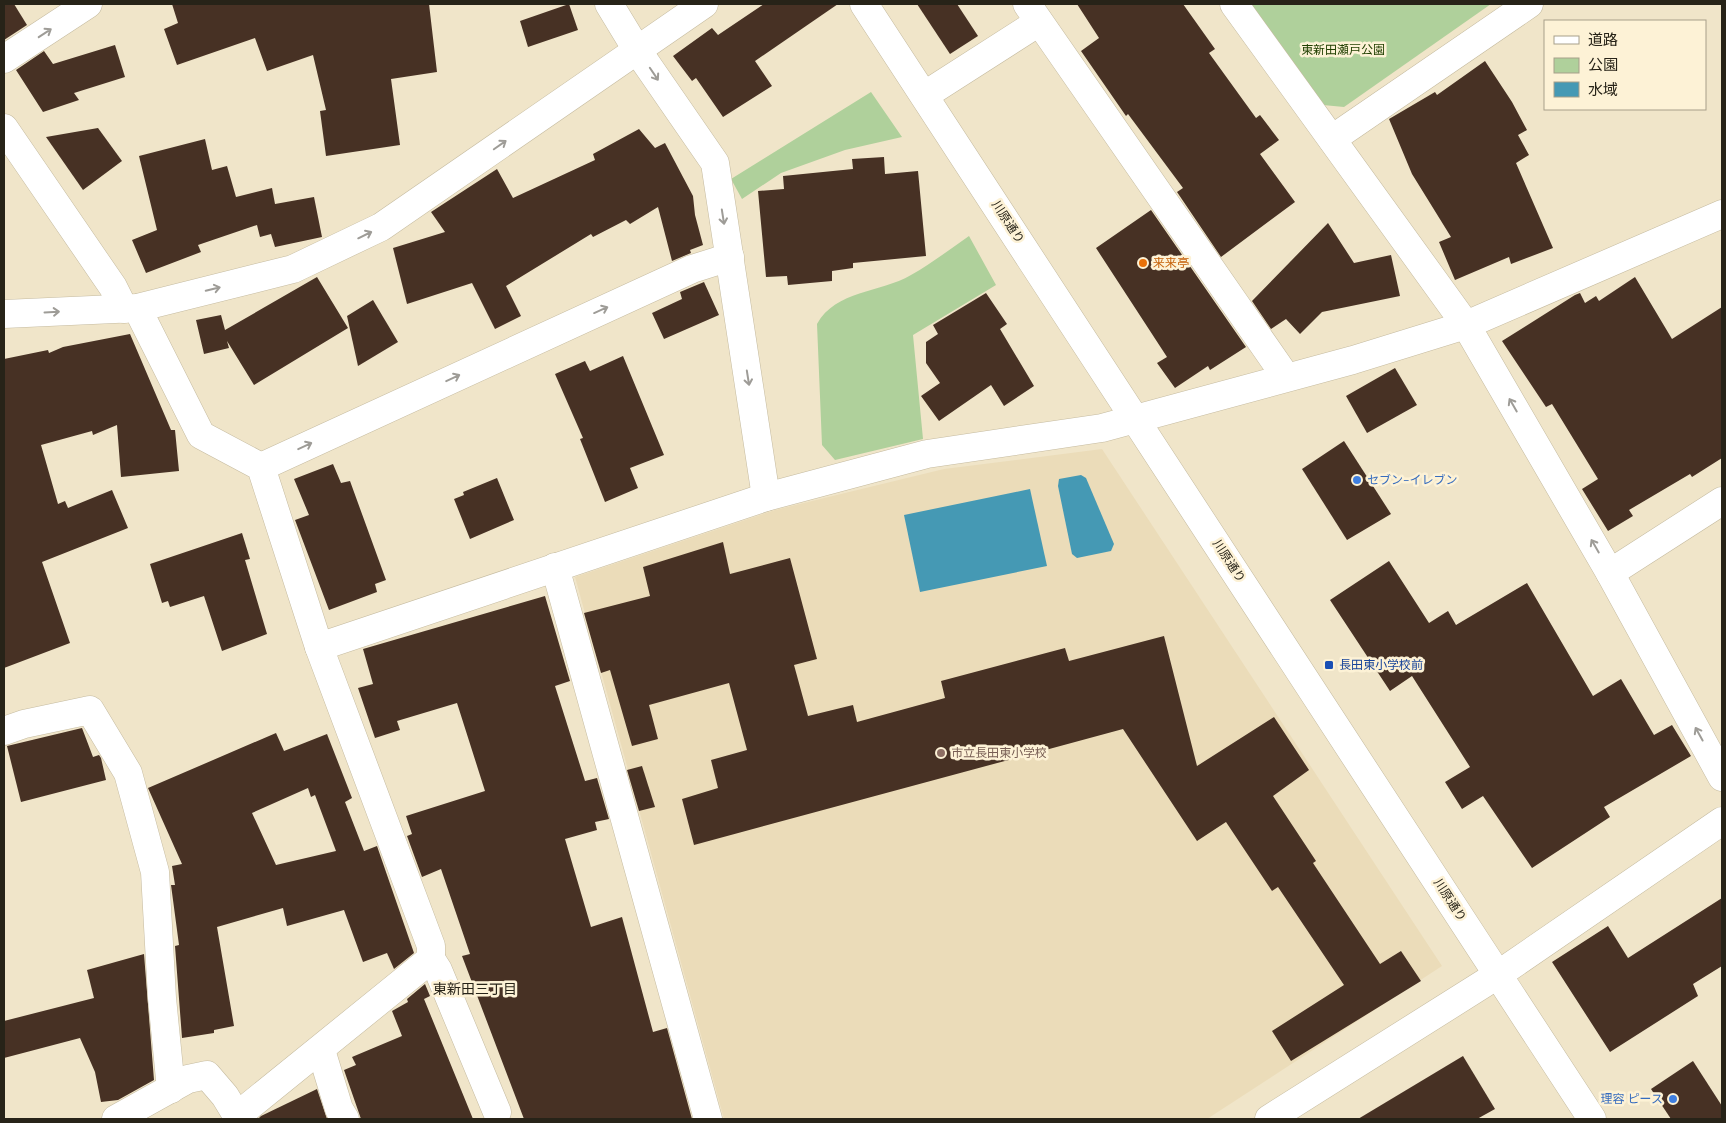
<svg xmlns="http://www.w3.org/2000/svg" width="1726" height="1123" viewBox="0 0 1726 1123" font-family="'DM Sans','Noto Sans JP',sans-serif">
  <rect width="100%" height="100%" fill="#f0e5c9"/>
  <path fill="#ebdcb9" d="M1102 449 1442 966 1207 1119H724L575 577 775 510 944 469Z"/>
  <g fill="#afd09b">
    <path d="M1251 4H1491L1344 107 1323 105Z"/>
    <path d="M871 92 902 137 845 150 781 173 742 199 731 179Z"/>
    <path d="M969 236 996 285 913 335 923 439 835 460 822 445 817 324C836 290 880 293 911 275 931 264 950 249 969 236Z"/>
  </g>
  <g fill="#4599b4">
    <path d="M1081 475 1086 478 1114 544 1111 551 1077 558 1072 554 1058 486 1059 479Z"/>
    <path d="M1030 489 1047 566 920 592 904 515Z"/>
  </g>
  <g fill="#473124" fill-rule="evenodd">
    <path d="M4 4H14L27 25 4 40Z"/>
    <path d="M172 4H429L437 72 391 79 400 145 326 156 320 111 326 110 313 55 267 71 255 38 177 65 164 29 178 23Z"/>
    <path d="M569 4 578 30 528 47 520 21Z"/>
    <path d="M764 4H838L755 61 772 86 723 117 696 78 692 81 673 56 712 28 718 35Z"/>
    <path d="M917 4H957L978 36 950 54Z"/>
    <path d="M1077 4H1183L1215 49 1209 53 1256 118 1260 115 1279 140 1260 154 1295 202 1221 257 1177 192 1183 188 1128 114 1126 116 1081 51 1099 38Z"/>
    <path d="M115 45 125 77 74 93 79 100 43 112 16 70 44 51 53 64Z"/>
    <path d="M1485 61 1512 102 1527 130 1518 135 1529 155 1516 163 1553 248 1511 264 1509 257 1455 280 1439 242 1451 237 1412 174 1389 119 1435 92 1437 95Z"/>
    <path d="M98 128 122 161 83 190 46 137Z"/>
    <path d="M639 129 655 148 665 143 693 196 695 215 703 245 690 250 691 253 672 261 658 207 630 224 626 220 593 237 591 234 506 286 521 316 495 329 472 283 407 304 393 248 445 232 431 212 497 169 513 198 595 160 593 154Z"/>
    <path d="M205 139 212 170 227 166 236 197 272 188 275 204 314 197 322 237 275 247 271 234 260 237 257 225 198 245 201 252 146 273 132 240 157 230 139 156Z"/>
    <path d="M884 157 885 174 918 171 926 256 853 263V268L832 271V281L788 285 787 276 766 277 758 191 784 189 783 176 853 169 852 159Z"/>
    <path d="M1151 210 1246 347 1210 370 1208 366 1175 388 1157 363 1167 357 1096 248Z"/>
    <path d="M1328 223 1354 263 1391 255 1400 296 1322 312 1300 334 1286 319 1271 329 1252 301Z"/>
    <path d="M317 277 348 328 254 385 227 341 229 348 204 354 196 320 221 315 225 330Z"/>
    <path d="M1635 277 1672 339 1722 307V458L1692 477 1690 474 1629 510 1633 516 1608 531 1582 489 1598 479 1552 404 1546 407 1502 341 1575 295 1580 293 1585 303 1596 296 1599 301Z"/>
    <path d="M704 282 719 315 664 339 652 313 682 299 680 292Z"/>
    <path d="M986 293 1007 324 1000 329 1034 386 1004 406 991 385 939 421 921 396 940 383 926 363V342L938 334 933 325Z"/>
    <path d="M373 300 398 342 358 366 347 316Z"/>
    <path d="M130 334 171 430H175L179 471 121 477 117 425 93 435 92 431 41 445 58 504 65 501 68 508 112 490 128 528 42 562 70 643 4 668V359L48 350 49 353 63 347Z"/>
    <path d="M623 356 664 455 630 468 638 488 605 502 580 439 583 438 555 374 585 361 590 371Z"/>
    <path d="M1395 368 1417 405 1367 433 1346 396Z"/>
    <path d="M1344 441 1391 514 1347 540 1302 469Z"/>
    <path d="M333 464 341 483 350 481 386 580 375 584 377 592 329 610 295 520 309 515 294 479Z"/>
    <path d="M497 478 514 520 470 539 454 499 464 495 463 492Z"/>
    <path d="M242 533 250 559 245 560 267 634 222 651 204 596 170 607 168 601 162 603 150 564Z"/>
    <path d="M723 542 730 574 790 558 817 659 794 665 808 716 853 705 857 722 945 698 941 681 1065 648 1069 661 1164 636 1197 766 1274 717 1309 770 1273 796 1316 861 1313 863 1380 964 1401 951 1421 981 1291 1061 1272 1031 1344 985 1278 887 1272 891 1226 822 1197 841 1123 729 694 845 682 799 718 788 711 760 747 750 729 683 649 705 658 739 632 746 610 670 601 673 584 613 650 596 643 567Z"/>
    <path d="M1389 561 1429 623 1448 611 1456 625 1527 583 1593 696 1621 679 1654 735 1672 725 1691 756 1604 807 1610 817 1532 868 1483 796 1462 809 1445 782 1470 767 1412 676 1390 691 1330 600Z"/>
    <path d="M545 596 570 681 555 686 585 781 597 778 609 819 595 822 597 830 565 839 591 927 622 917 653 1032 667 1028 692 1119H524L462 956 470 954 441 869 422 877 407 836 412 834 406 816 485 791 457 703 397 721 400 730 375 738 358 688 373 684 363 649Z"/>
    <path d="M82 728 93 757 99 755 101 758 106 780 21 802 7 746Z"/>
    <path d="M276 733 284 751 327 734 352 798 345 802 364 851 377 846 414 953 394 969 387 953 363 962 344 910 287 926 283 908 217 927 234 1026 214 1030V1033L182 1038 175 946 179 945 171 885H175L172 866 182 864 148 788ZM308 788 311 797 315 795 336 851 276 865 252 813Z"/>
    <path d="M642 766 655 807 639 811 627 770Z"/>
    <path d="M1722 898V966L1693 984 1698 996 1610 1052 1552 962 1608 926 1628 958Z"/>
    <path d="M144 954 154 1080 118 1100 101 1102 95 1072 80 1038 4 1058V1021L94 998 87 970Z"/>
    <path d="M425 984 430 996 424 999 473 1119H361L344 1070 356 1065 352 1057 402 1036 392 1011 408 1002 407 999Z"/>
    <path d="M1463 1056 1495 1109 1477 1119H1358Z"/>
    <path d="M1693 1061 1722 1106V1119H1671L1651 1089Z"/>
    <path d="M317 1089 327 1119H258L261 1116Z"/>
  </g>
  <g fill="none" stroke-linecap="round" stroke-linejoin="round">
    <g stroke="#c5bba0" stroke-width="29">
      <g id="minor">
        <path d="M609 4 637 50 715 163 766 497"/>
        <path d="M864 4 1592 1119"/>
        <path d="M1027 4 1286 377"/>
        <path d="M1234 4 1466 325 1610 573 1722 777"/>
        <path d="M4 59 88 4"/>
        <path d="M925 95 1039 22"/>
        <path d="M4 128 113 287 124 309"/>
        <path d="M1332 139 1529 4"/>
        <path d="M137 308 201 435 261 467 319 647 766 497 927 454 1102 428 1353 360 1466 325 1722 214"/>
        <path d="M4 314 137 308 293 269 381 227 704 4"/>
        <path d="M261 467 692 269 730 257"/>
        <path d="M555 567 708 1119"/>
        <path d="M1610 573 1722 501"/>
        <path d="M4 731 24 724 90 710 128 773 155 872 162 998 171 1089"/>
        <path d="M431 959 438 970 497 1112"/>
        <path d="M321 1050 339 1109 345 1119"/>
        <path d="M237 1116 431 959V946L319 647"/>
        <path d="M116 1119 188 1079 207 1075 225 1096 239 1119"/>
        <path d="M1269 1119 1499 974 1722 821"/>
      </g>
    </g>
    <use href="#minor" stroke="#fff" stroke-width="28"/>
  </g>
  <defs><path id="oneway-shaft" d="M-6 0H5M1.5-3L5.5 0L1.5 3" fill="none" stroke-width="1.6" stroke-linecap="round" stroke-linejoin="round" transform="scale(1.25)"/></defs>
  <g stroke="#9e9c97">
    <use href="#oneway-shaft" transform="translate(45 33) rotate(-33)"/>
    <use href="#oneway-shaft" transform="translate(654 74) rotate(56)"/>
    <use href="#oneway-shaft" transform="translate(500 145) rotate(-35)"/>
    <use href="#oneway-shaft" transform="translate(723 217) rotate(81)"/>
    <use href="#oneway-shaft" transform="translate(365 235) rotate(-26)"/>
    <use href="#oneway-shaft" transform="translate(213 289) rotate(-14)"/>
    <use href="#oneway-shaft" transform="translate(601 310) rotate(-24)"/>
    <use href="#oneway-shaft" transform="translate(52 312) rotate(-3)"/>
    <use href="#oneway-shaft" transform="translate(453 378) rotate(-25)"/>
    <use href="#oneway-shaft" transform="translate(748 378) rotate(81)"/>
    <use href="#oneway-shaft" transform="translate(1513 405) rotate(-120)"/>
    <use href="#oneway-shaft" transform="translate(305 446) rotate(-25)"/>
    <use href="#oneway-shaft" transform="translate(1595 546) rotate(-120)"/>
    <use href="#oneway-shaft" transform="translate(1699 734) rotate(-119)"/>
  </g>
  <circle fill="#e8710a" stroke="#fdf2d6" stroke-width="2" cx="1143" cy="263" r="5"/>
  <g fill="#3f7fe0" stroke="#fdf2d6" stroke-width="2">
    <circle cx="1357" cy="480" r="5"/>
    <circle cx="1673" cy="1099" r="5"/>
  </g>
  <rect fill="#1a4fb4" stroke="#fdf2d6" stroke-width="2" x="1324" y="660" width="10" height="10" rx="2.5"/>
  <circle fill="#8d6e63" stroke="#fdf2d6" stroke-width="2" cx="941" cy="753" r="5"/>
  <g text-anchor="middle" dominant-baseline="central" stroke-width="5" stroke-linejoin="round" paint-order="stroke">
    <g font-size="12" fill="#203f00" stroke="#fdf2d6">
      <text x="1343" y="50">東新田瀬戸公園</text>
    </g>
    <g font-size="12" fill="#272318" stroke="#fdf2d6">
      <text transform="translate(1008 222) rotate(57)">川原通り</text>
      <text transform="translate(1229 561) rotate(57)">川原通り</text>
      <text transform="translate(1450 900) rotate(57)">川原通り</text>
    </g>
    <g font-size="12" fill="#c56008" stroke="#fdf2d6" text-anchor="start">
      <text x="1153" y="263">来来亭</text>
    </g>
    <g font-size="12" fill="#366cbe" stroke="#fdf2d6" text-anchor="start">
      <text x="1367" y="480">セブン-イレブン</text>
      <text x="1663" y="1099" text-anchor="end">理容 ピース</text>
    </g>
    <g font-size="12" fill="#164399" stroke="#fdf2d6" text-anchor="start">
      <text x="1339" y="665">長田東小学校前</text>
    </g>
    <g font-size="12" fill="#785e54" stroke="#fdf2d6" text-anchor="start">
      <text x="951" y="753">市立長田東小学校</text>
    </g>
    <g font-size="14" fill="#272318" stroke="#fdf2d6">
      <text x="475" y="989">東新田三丁目</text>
    </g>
  </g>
  <rect width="1726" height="1123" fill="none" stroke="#272318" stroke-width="10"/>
  <rect x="1544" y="20" width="162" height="90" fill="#fdf2d6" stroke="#a79f8a"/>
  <rect x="1554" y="36" width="25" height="8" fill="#ffffff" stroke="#a79f8a"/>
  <text x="1588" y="45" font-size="15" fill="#272318">道路</text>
  <rect x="1554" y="58" width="25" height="15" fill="#afd09b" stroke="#a79f8a"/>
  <text x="1588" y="70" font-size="15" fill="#272318">公園</text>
  <rect x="1554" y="82" width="25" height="15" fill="#4599b4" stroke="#a79f8a"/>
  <text x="1588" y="95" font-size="15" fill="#272318">水域</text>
</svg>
